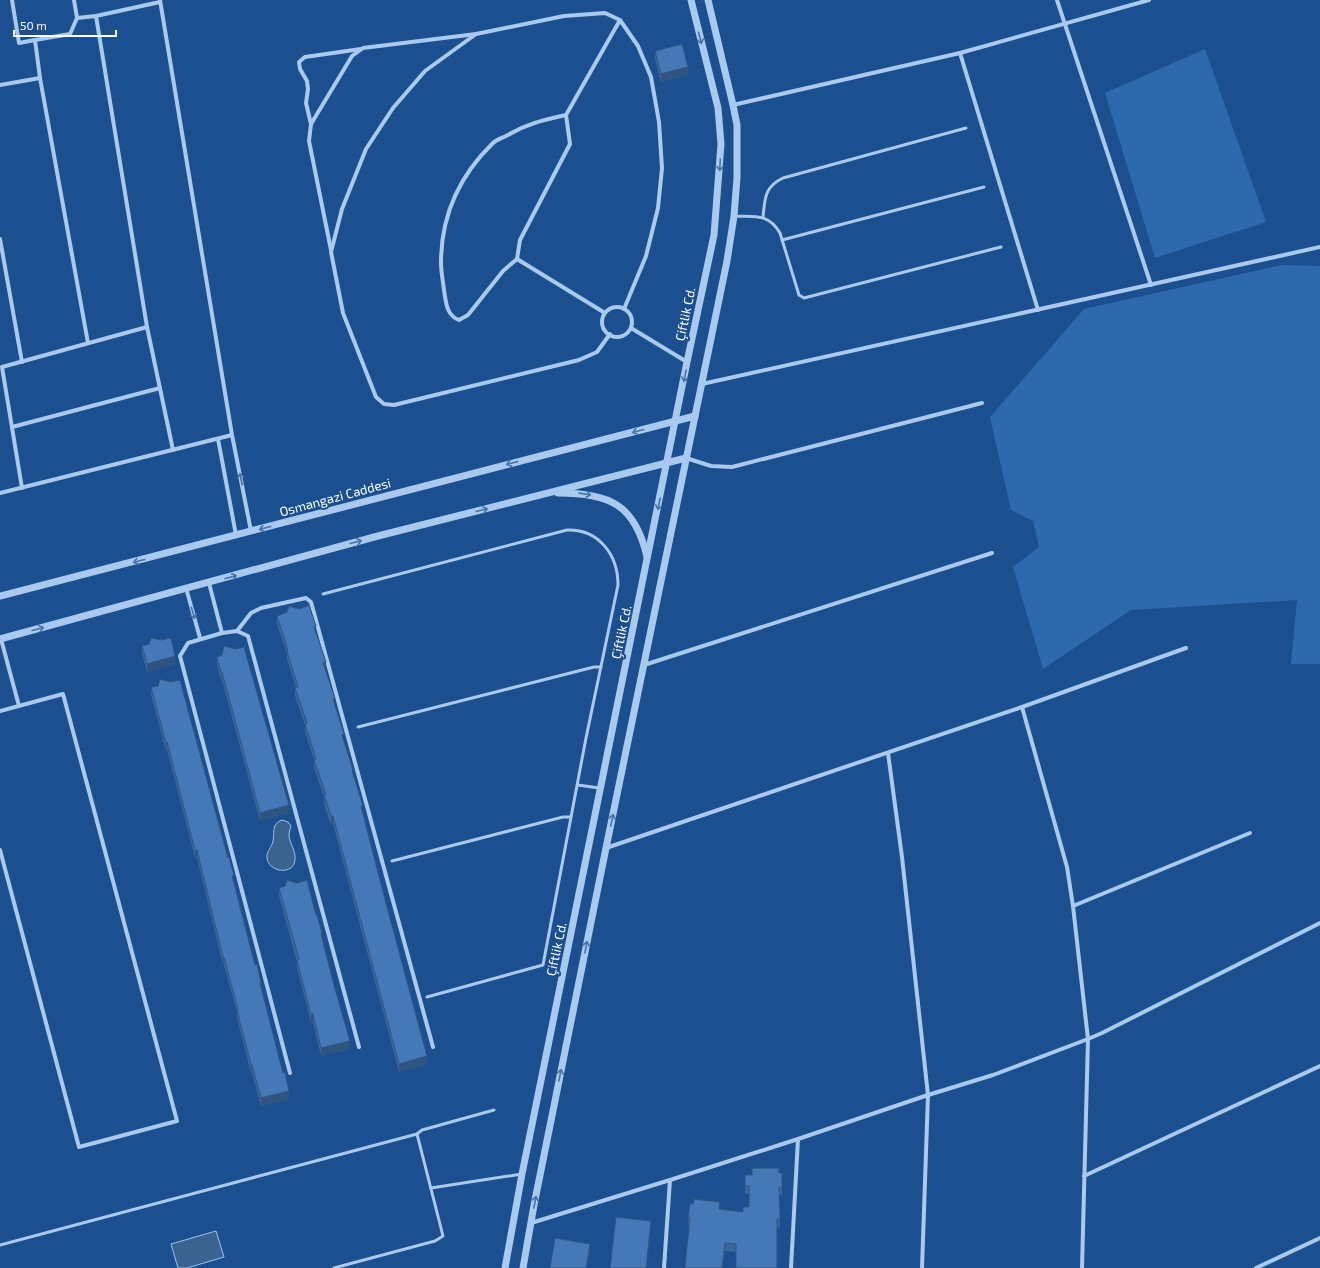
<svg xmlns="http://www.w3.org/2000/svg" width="1320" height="1268" viewBox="0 0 1320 1268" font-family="'Exo 2',sans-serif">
  <rect width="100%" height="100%" fill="#1b4f8f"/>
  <g fill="#2e69ad">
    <path d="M1205 49 1266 222 1155 258 1105 93Z"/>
    <path d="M1282 265 1320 266V664H1291L1297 600 1131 610 1043 669 1013 567 1039 547 1033 521 1011 510 990 417 1084 309Z"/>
  </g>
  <g fill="#3c6290" stroke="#9cc4f0">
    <path d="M282 820 288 822 291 826C290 829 289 833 289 836 290 844 296 851 295 860 294 875 269 873 267 858 266 852 272 847 273 841 275 830 271 825 282 820Z"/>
    <path d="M216 1231 224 1257 187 1268H178L171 1244Z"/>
  </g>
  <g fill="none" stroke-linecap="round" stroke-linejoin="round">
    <g stroke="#a9c9ee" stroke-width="3">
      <path d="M734 216C755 217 768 213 780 233L799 295 804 298 1001 247"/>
      <path d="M763 217C765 199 764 187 783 178L966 128"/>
      <path d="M782 240 984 187"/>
      <path d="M323 594 567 530C599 529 618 555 618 585L586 738 543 965 427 997"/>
      <path d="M358 727 594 667H601"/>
      <path d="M578 785 599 788"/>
      <path d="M392 861 563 817H571"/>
      <path d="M431 1188 522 1174"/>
      <path d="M0 1245 417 1134 422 1130 494 1110"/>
      <path d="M334 1268 435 1241 443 1236 417 1134"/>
    </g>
    <g stroke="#a9c9ee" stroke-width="4">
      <path d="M12 0 19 43 35 40"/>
      <path d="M74 0 77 18 96 16 160 2"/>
      <path d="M1057 0 1151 285"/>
      <path d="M96 16 147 327 173 450"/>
      <path d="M77 18 70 34 35 40 40 78 88 343"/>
      <path d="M960 53 1038 310"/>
      <path d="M0 85 40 78"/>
      <path d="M733 105 960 53 1149 0"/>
      <path d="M566 115C543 120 526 124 506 136 502 138 496 140 493 143 459 176 441 216 441 263 441 272 443 281 444 290 446 302 446 315 459 320L468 315 503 271 517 259 520 240 570 144 566 115 620 20"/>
      <path d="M311 124 306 103 308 89 307 81 300 69 299 62 305 57 361 49"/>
      <path d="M0 239 22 362"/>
      <path d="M331 250 309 141 311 124 352 56 363 48 476 34"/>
      <path d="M517 259 605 313"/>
      <circle cx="617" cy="322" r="15"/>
      <path d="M631 328 687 362"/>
      <path d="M610 334 597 352 579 360 394 405 384 404 376 397 343 313 331 252 342 209 366 149 393 108 425 71 476 34 564 16 605 13 620 20 638 46 651 77 659 122 662 168 658 208 646 256 624 309"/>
      <path d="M702 384 1320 247"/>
      <path d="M12 427 160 388"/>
      <path d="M232 435 251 531"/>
      <path d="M218 439 236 535"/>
      <path d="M686 458 711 466 732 467 982 403"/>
      <path d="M22 488 2 367 147 327"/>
      <path d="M0 493 232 435 160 0"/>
      <path d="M209 583 222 633"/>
      <path d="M186 588 200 638"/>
      <path d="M237 631 251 613 261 608 306 598 311 602 433 1047"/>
      <path d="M1 639 19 706"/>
      <path d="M644 665 992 553"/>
      <path d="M1022 707 1067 867 1073 906 1088 1039 1082 1268"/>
      <path d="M0 711 63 694 177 1121 79 1147 0 850"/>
      <path d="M888 753 902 857 928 1095 922 1268"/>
      <path d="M606 848 1022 707 1186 648"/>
      <path d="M1073 906 1250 833"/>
      <path d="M290 1073 180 656 188 643 222 633 237 631 248 636 359 1047"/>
      <path d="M1084 1176 1320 1066"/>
      <path d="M531 1223 670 1180 798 1139 928 1095 993 1075 1088 1039 1102 1033 1320 923"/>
      <path d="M664 1268 670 1180"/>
      <path d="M791 1268 798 1139"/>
      <path d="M1256 1268 1320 1238"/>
    </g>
    <g stroke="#a9c9ee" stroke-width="7">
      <path d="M558 493C609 493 635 504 647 557"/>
      <path d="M0 596 695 416"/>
      <path d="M0 639 378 536 686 458"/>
      <path d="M505 1268 522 1174 687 362 714 235 721 144 718 108 691 0"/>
      <path d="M523 1268 534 1205 606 848 727 261 734 216 737 178V125L733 105 708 0"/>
    </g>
  </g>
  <g fill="#3a679d">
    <path d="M655 51 688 75 661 82 655 59Z"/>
    <path d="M277 616 316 632 325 670 363 812 427 1064 399 1072 333 824 331 825 324 804V797L314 768V760L305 732V725L295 696V688H296L287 659V654L277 624Z"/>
    <path d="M142 646 175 664 147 672 142 654Z"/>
    <path d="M217 657 289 813 260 821 222 680H221L217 665Z"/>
    <path d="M151 687 234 882 289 1099 261 1106 252 1073H251L237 1018V1013L224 965H223L197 858H195L167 750 166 751 151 695Z"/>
    <path d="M279 888 322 939 350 1049 321 1056 313 1023H311L297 968V962L279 896Z"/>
    <path d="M782 1173V1195H780V1227L777 1228 736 1252 725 1251 723 1268H685L689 1226H688V1218L720 1209 743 1212 749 1207V1194H745V1175Z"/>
  </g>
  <g fill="#305480">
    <path d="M688 67V75L661 82V74Z"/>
    <path d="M175 656V664L147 672V664Z"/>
    <path d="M326 662V670L323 671V663Z"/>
    <rect x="221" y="672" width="1" height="8"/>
    <path d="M344 734V742L342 735Z"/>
    <path d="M167 742V750L166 751V743Z"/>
    <path d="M289 805V813L260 821V813Z"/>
    <path d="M331 816H333V824L331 825Z"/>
    <rect x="195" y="850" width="2" height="8"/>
    <rect x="223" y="957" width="1" height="8"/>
    <path d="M313 1014V1023H311V1015Z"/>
    <path d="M350 1041V1049L321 1056V1048Z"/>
    <path d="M427 1056V1064L399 1072V1064Z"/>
    <rect x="251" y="1065" width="1" height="8"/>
    <path d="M289 1091V1099L261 1106V1098Z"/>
    <path d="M651 1221V1229L647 1268H646Z"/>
    <path d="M725 1243V1251L723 1268H722Z"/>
    <path d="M590 1244V1253L587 1268H586Z"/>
  </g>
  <g fill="#4478b7" stroke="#305480">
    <path d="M682 44 688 67 661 74 655 51Z"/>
    <path d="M309 605 316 626 314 627 326 662 323 663 335 698 333 699 344 734 342 735 353 770 352 771 363 806H361L379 877 427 1056 399 1064 333 816H331L324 795H326L314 760 316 759 305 724 307 723 295 688 298 687 287 651H288L277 616 287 612 289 606 299 609Z"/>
    <path d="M151 638 161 640 171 638 175 656 147 664 142 646 149 644Z"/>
    <path d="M224 646 235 649 244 647 289 805 260 813 222 672H221L217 657 222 655Z"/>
    <path d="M160 679 170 682 180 680 228 858 229 857 234 876H232L255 965 257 964 261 983H260L283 1073 285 1072 289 1091 261 1098 252 1065H251L237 1010H238L224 957H223L197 850H195L167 742 166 743 151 687 158 686Z"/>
    <path d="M287 880 297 883 307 880 316 915H317L322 933 321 934 335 989 350 1041 321 1048 313 1014 311 1015 297 960 299 959 279 888 285 886Z"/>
    <path d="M752 1168H779V1173H782V1187H779L780 1219H777V1268H736V1244L725 1243 722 1268H685L687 1246 690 1218H688L690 1204H693L694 1199 720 1202 719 1209 743 1212V1207H749V1186H745V1175H752Z"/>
    <path d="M616 1217 651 1221 646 1268H610Z"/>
    <path d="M555 1238 590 1244 586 1268H550Z"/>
  </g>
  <defs><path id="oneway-shaft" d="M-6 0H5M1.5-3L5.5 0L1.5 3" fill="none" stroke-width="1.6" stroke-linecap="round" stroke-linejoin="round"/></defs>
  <g stroke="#4674ac">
    <use href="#oneway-shaft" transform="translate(700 38) rotate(76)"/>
    <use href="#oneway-shaft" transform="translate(720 165) rotate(93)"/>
    <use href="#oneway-shaft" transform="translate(685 376) rotate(101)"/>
    <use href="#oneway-shaft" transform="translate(638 431) rotate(165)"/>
    <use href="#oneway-shaft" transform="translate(512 463) rotate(165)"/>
    <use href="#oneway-shaft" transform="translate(241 479) rotate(-101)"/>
    <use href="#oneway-shaft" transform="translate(585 494) rotate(8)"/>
    <use href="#oneway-shaft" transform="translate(659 504) rotate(101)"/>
    <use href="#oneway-shaft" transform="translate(482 510) rotate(-14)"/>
    <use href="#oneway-shaft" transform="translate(265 528) rotate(165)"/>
    <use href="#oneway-shaft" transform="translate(356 542) rotate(-15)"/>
    <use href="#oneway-shaft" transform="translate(139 561) rotate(166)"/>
    <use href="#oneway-shaft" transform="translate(231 577) rotate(-15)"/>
    <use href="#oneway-shaft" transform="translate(193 613) rotate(74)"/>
    <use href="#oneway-shaft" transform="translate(38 629) rotate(-15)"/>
    <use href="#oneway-shaft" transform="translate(612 820) rotate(-78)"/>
    <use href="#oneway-shaft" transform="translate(586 947) rotate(-79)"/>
    <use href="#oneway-shaft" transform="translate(560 1075) rotate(-79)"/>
    <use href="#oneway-shaft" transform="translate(535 1202) rotate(-79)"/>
  </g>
  <g text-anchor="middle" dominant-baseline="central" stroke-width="4" stroke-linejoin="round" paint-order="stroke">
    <g font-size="13" fill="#fff" stroke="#1b4f8f">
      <text transform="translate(685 314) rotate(-78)">Çiftlik Cd.</text>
      <text transform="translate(335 497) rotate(-15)">Osmangazi Caddesi</text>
      <text transform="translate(621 632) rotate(-78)">Çiftlik Cd.</text>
      <text transform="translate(556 949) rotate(-78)">Çiftlik Cd.</text>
    </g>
  </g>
  <path d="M14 30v6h102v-6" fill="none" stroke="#ffffff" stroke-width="2"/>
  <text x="20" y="30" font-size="12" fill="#ffffff" stroke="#1b4f8f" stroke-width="3" paint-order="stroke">50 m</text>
</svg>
